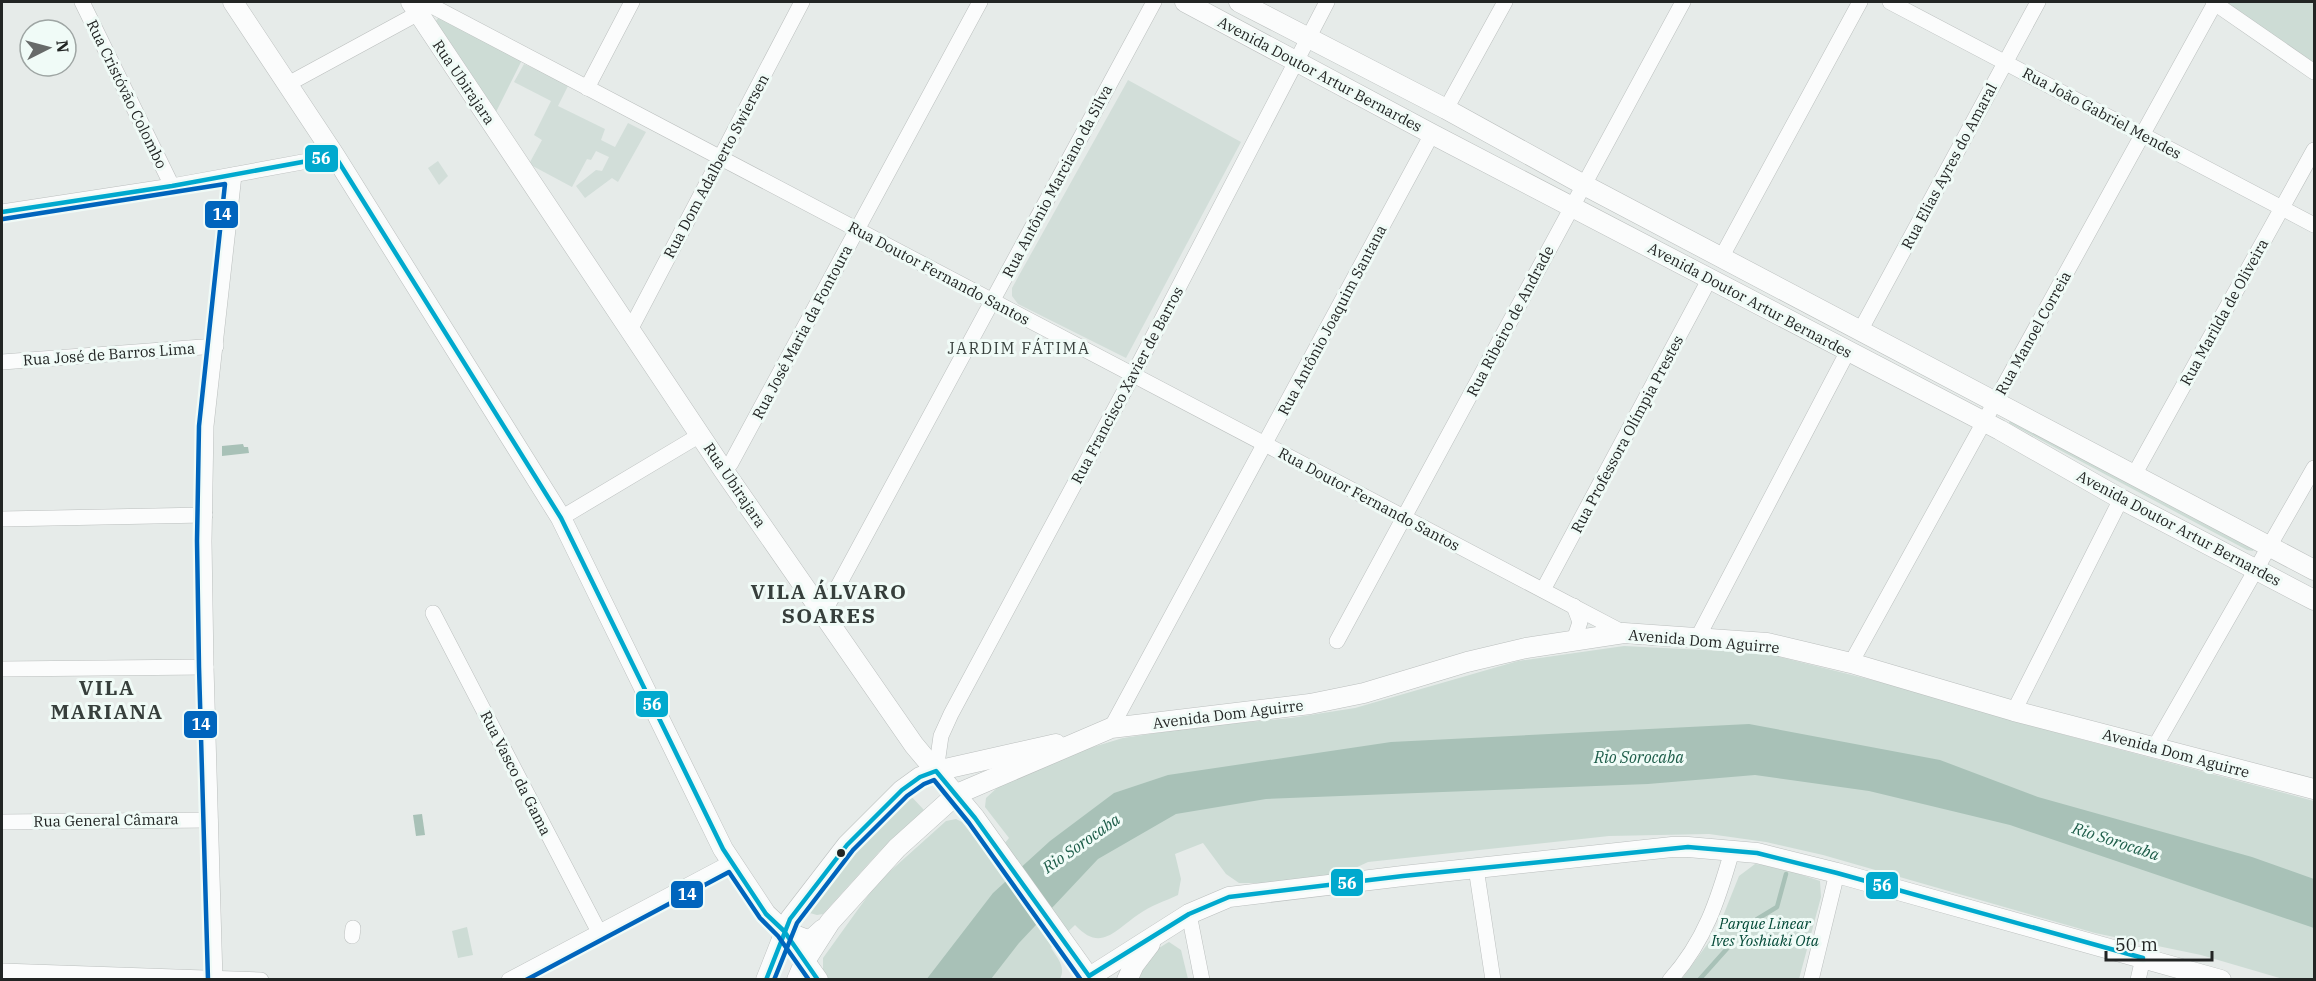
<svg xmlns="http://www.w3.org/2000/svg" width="2316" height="981" viewBox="0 0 2316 981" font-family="'IBM Plex Serif',serif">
  <rect width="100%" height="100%" fill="#e6ebe9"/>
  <g fill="#d2ded9">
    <path d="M524 64 569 84 558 106 605 129 601 140 615 147 628 123 646 132 618 182 612 178 585 198 576 186 596 170 602 171 609 157 596 151 591 160 587 159 572 187 529 164 542 140 534 135 551 101 514 82Z"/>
    <path d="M1128 80 1241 142 1126 358 1018 304 1012 296V288Z"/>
    <path d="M438 161 448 176 439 185 428 168Z"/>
  </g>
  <g fill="#cddcd5">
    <path d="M2225 2H2314V63Z"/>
    <path d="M439 17 522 60 494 116 435 22Z"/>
    <path d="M2012 416 2255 548 2253 551 2247 550 2009 423Z"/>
    <path d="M1624 646 1764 653 1912 690 2065 735 2314 801V979H2283L2201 955 2095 933 1823 855 1766 842 1709 834 1609 836 1368 862 1336 877 1268 883H1239L1226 874 1203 843 1175 854 1181 879 1178 895C1165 901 1150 906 1139 914 1115 930 1101 953 1075 925L1051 948C1058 959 1066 967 1060 979L825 980 823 975V958L877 883 946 821 956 819 962 822 991 859 1009 838 985 807 986 798 998 787 1083 750 1123 738 1198 727 1291 718 1355 708 1518 661Z"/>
    <path d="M908 793 924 810 879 852 823 914 817 915 806 912 846 855Z"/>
    <path d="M1755 864 1775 866 1820 881 1821 897 1799 979 1681 980 1717 931 1739 876Z"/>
    <path d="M467 927 473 955 458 958 452 931Z"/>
    <path d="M1169 942 1181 950 1188 979 1137 980C1142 960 1151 952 1169 942Z"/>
  </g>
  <g fill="#a8c1b7">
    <path d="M243 444 244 447H248L249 453 222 456V446Z"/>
    <path d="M1749 724 1940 760 2038 797 2252 857 2314 879V928L2010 825 1869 791 1755 775 1648 784 1266 799 1176 814 1098 859 1019 943 991 979 926 980 993 893 1050 841 1114 793 1168 775 1391 742Z"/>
    <path d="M422 814 425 835 416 836 413 815Z"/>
  </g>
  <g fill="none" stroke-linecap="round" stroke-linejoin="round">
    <path stroke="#a8c1b7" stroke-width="4.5" d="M1699 980 1749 924 1777 907 1786 874"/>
    <g stroke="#bbbfbe" stroke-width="16">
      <g id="minor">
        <path d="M82 2 172 186"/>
        <path d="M1890 2 2314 225"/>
        <path d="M2213 2 2314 72"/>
        <path d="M432 6 1624 633"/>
        <path d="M288 84 426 9"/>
        <path d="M587 88 632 2"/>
        <path d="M1446 109 1505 2"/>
        <path d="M2 212 172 186 335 156"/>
        <path d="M1721 258 1860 2"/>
        <path d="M630 330 802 2"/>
        <path d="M1860 331 2038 2"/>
        <path d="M2 362 216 346"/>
        <path d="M724 471 731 463 980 2"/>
        <path d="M2134 475 2314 150"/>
        <path d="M561 518 700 435"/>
        <path d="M2 519 205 515"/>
        <path d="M1543 590 1710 278"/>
        <path d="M1574 606 1580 622 1574 640"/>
        <path d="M433 613 599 932"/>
        <path d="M823 614 1154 2"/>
        <path d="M1698 637 1848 351"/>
        <path d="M1337 641 1683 2"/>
        <path d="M1851 663 2215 3"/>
        <path d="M2 669 206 667"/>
        <path d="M2014 711 2121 499"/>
        <path d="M1111 728 1432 134"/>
        <path d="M2154 748 2314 468"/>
        <path d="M936 771 941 736 951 714 1133 375 1327 2"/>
        <path d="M2 822 210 820"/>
        <path d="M1476 868 1493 980"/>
        <path d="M1189 914 1202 980"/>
        <path d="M352 936 353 928"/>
        <path d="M2 971 261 980"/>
        <path d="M215 980 206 667 204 541 206 426 234 175"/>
        <path d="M509 980 732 862"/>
        <path d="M1670 980C1705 941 1718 900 1732 851"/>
        <path d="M1811 980 1837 873"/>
        <path d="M2138 980 2143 958"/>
      </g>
    </g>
    <g stroke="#bbbfbe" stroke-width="21">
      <g id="major">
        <path d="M233 2 335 156 561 518 723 849 766 914 784 931 808 940 813 938 823 929"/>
        <path d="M411 2 724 471 914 745 975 818 1091 980"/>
        <path d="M1185 2 1432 134 2000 430 2121 499 2314 600"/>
        <path d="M1239 2 1446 109 1584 185 2314 570"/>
        <path d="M799 953 818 980"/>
        <path d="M766 980 790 919 847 845 902 790 920 777 936 771 1056 744"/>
        <path d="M797 980 805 961 830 922 897 848 957 794 1111 728 1310 704 1364 693 1467 662 1526 648 1624 633 1767 643 1851 663 2014 711 2314 789"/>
        <path d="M1085 980 1189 914 1229 897 1403 876 1672 847H1688L1757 853 1837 873 2221 980"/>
        <path d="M1127 980 1134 965 1150 944"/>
      </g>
    </g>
    <use href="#minor" stroke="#fbfcfc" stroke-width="15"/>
    <use href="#major" stroke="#fbfcfc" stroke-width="20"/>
    <g stroke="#f0fbf7" stroke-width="9">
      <g id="bus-1">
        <path d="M2 212 172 186 335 156 561 518 723 849 766 914 784 931 818 980"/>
        <path d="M766 980 790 919 847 845 902 790 920 777 936 771 975 818 1089 976 1189 914 1229 897 1403 876 1688 847 1757 853 1837 873 2143 958"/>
      </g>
    </g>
    <g stroke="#f0fbf7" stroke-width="9">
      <g id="bus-2">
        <path d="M3 219 225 184 199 426 197 541 199 667 208 980"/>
        <path d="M526 980 729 872 760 918 778 936 809 980"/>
        <path d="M774 980 797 923 853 850 907 796 924 784 934 780 969 823 1081 980"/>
      </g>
    </g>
    <use href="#bus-1" stroke="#00a9ce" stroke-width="4.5"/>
    <use href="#bus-2" stroke="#0065bd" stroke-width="4.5"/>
  </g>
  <circle fill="#222524" stroke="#f0fbf7" stroke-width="2" cx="841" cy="853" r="5"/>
  <g text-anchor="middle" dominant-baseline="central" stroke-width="6" stroke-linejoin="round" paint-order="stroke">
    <g font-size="15" fill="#222524" stroke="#f0fbf7">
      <text transform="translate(1320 74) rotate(28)">Avenida Doutor Artur Bernardes</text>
      <text transform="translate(464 82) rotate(56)">Rua Ubirajara</text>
      <text transform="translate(127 94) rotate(64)">Rua Cristóvão Colombo</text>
      <text transform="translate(2102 113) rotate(28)">Rua João Gabriel Mendes</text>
      <text transform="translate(716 166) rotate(-62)">Rua Dom Adalberto Swiersen</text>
      <text transform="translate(1949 166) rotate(-62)">Rua Elias Ayres do Amaral</text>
      <text transform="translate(1057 181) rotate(-62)">Rua Antônio Marciano da Silva</text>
      <text transform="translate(939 273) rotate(28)">Rua Doutor Fernando Santos</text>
      <text transform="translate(1750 300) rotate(28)">Avenida Doutor Artur Bernardes</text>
      <text transform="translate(2224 312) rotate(-61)">Rua Marilda de Oliveira</text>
      <text transform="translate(1332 320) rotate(-62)">Rua Antônio Joaquim Santana</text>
      <text transform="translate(1510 321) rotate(-62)">Rua Ribeiro de Andrade</text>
      <text transform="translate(802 332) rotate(-62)">Rua José Maria da Fontoura</text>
      <text transform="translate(2033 333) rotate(-61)">Rua Manoel Correia</text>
      <text transform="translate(109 354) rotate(-4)">Rua José de Barros Lima</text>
      <text transform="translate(1127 385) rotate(-62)">Rua Francisco Xavier de Barros</text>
      <text transform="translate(1627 434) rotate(-62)">Rua Professora Olímpia Prestes</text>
      <text transform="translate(735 485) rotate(56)">Rua Ubirajara</text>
      <text transform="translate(1369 499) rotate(28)">Rua Doutor Fernando Santos</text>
      <text transform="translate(2179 528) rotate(28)">Avenida Doutor Artur Bernardes</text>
      <text transform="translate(1704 641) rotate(5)">Avenida Dom Aguirre</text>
      <text transform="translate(1228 714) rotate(-7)">Avenida Dom Aguirre</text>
      <text transform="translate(2176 753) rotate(15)">Avenida Dom Aguirre</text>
      <text transform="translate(516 773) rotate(63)">Rua Vasco da Gama</text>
      <text transform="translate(106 820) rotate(-1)">Rua General Câmara</text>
    </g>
    <g font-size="15" font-style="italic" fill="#004735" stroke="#f0fbf7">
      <text x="1765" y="923">Parque Linear<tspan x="1765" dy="17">Ives Yoshiaki Ota</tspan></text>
    </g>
    <g font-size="16" letter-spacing="1.5" fill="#373f3c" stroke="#f0fbf7">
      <text x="1019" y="348">JARDIM FÁTIMA</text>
    </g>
    <g font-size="16" font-style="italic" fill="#1c5c48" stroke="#f0fbf7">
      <text x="1639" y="757">Rio Sorocaba</text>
      <text transform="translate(2116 841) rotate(18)">Rio Sorocaba</text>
      <text transform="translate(1081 843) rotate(-35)">Rio Sorocaba</text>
    </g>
    <g font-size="21" font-weight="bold" letter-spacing="1.5" fill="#373f3c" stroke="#f0fbf7">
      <text x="829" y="591">VILA ÁLVARO<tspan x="829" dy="24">SOARES</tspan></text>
      <text x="107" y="687">VILA<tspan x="107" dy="24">MARIANA</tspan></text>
    </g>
  </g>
  <g stroke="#f0fbf7" stroke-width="2">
    <rect x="304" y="144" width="35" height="29" rx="6" fill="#00a9ce"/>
    <rect x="204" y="200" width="35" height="29" rx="6" fill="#0065bd"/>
    <rect x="635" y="690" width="34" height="28" rx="6" fill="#00a9ce"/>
    <rect x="183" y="710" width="35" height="29" rx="6" fill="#0065bd"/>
    <rect x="1330" y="868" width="34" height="29" rx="6" fill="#00a9ce"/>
    <rect x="1865" y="871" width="34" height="29" rx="6" fill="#00a9ce"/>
    <rect x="670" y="880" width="34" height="29" rx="6" fill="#0065bd"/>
  </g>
  <g font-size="16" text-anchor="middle" font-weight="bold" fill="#fff">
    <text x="321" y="164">56</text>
    <text x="222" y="220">14</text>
    <text x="652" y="710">56</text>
    <text x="201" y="730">14</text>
    <text x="1347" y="889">56</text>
    <text x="1882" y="891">56</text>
    <text x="687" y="900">14</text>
  </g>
  <rect width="2316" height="981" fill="none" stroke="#222524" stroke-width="6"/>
  <g transform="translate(48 48) rotate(84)"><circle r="28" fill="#f0fbf7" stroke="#9ea5a3" stroke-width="1.5"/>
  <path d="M0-4.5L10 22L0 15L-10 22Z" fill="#676a69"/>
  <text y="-9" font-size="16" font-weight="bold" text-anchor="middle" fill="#222524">N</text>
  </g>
  <path d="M2106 951v9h106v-9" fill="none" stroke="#222524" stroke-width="3"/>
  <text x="2115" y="951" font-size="18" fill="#222524" stroke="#f0fbf7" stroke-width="4.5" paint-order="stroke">50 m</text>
</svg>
